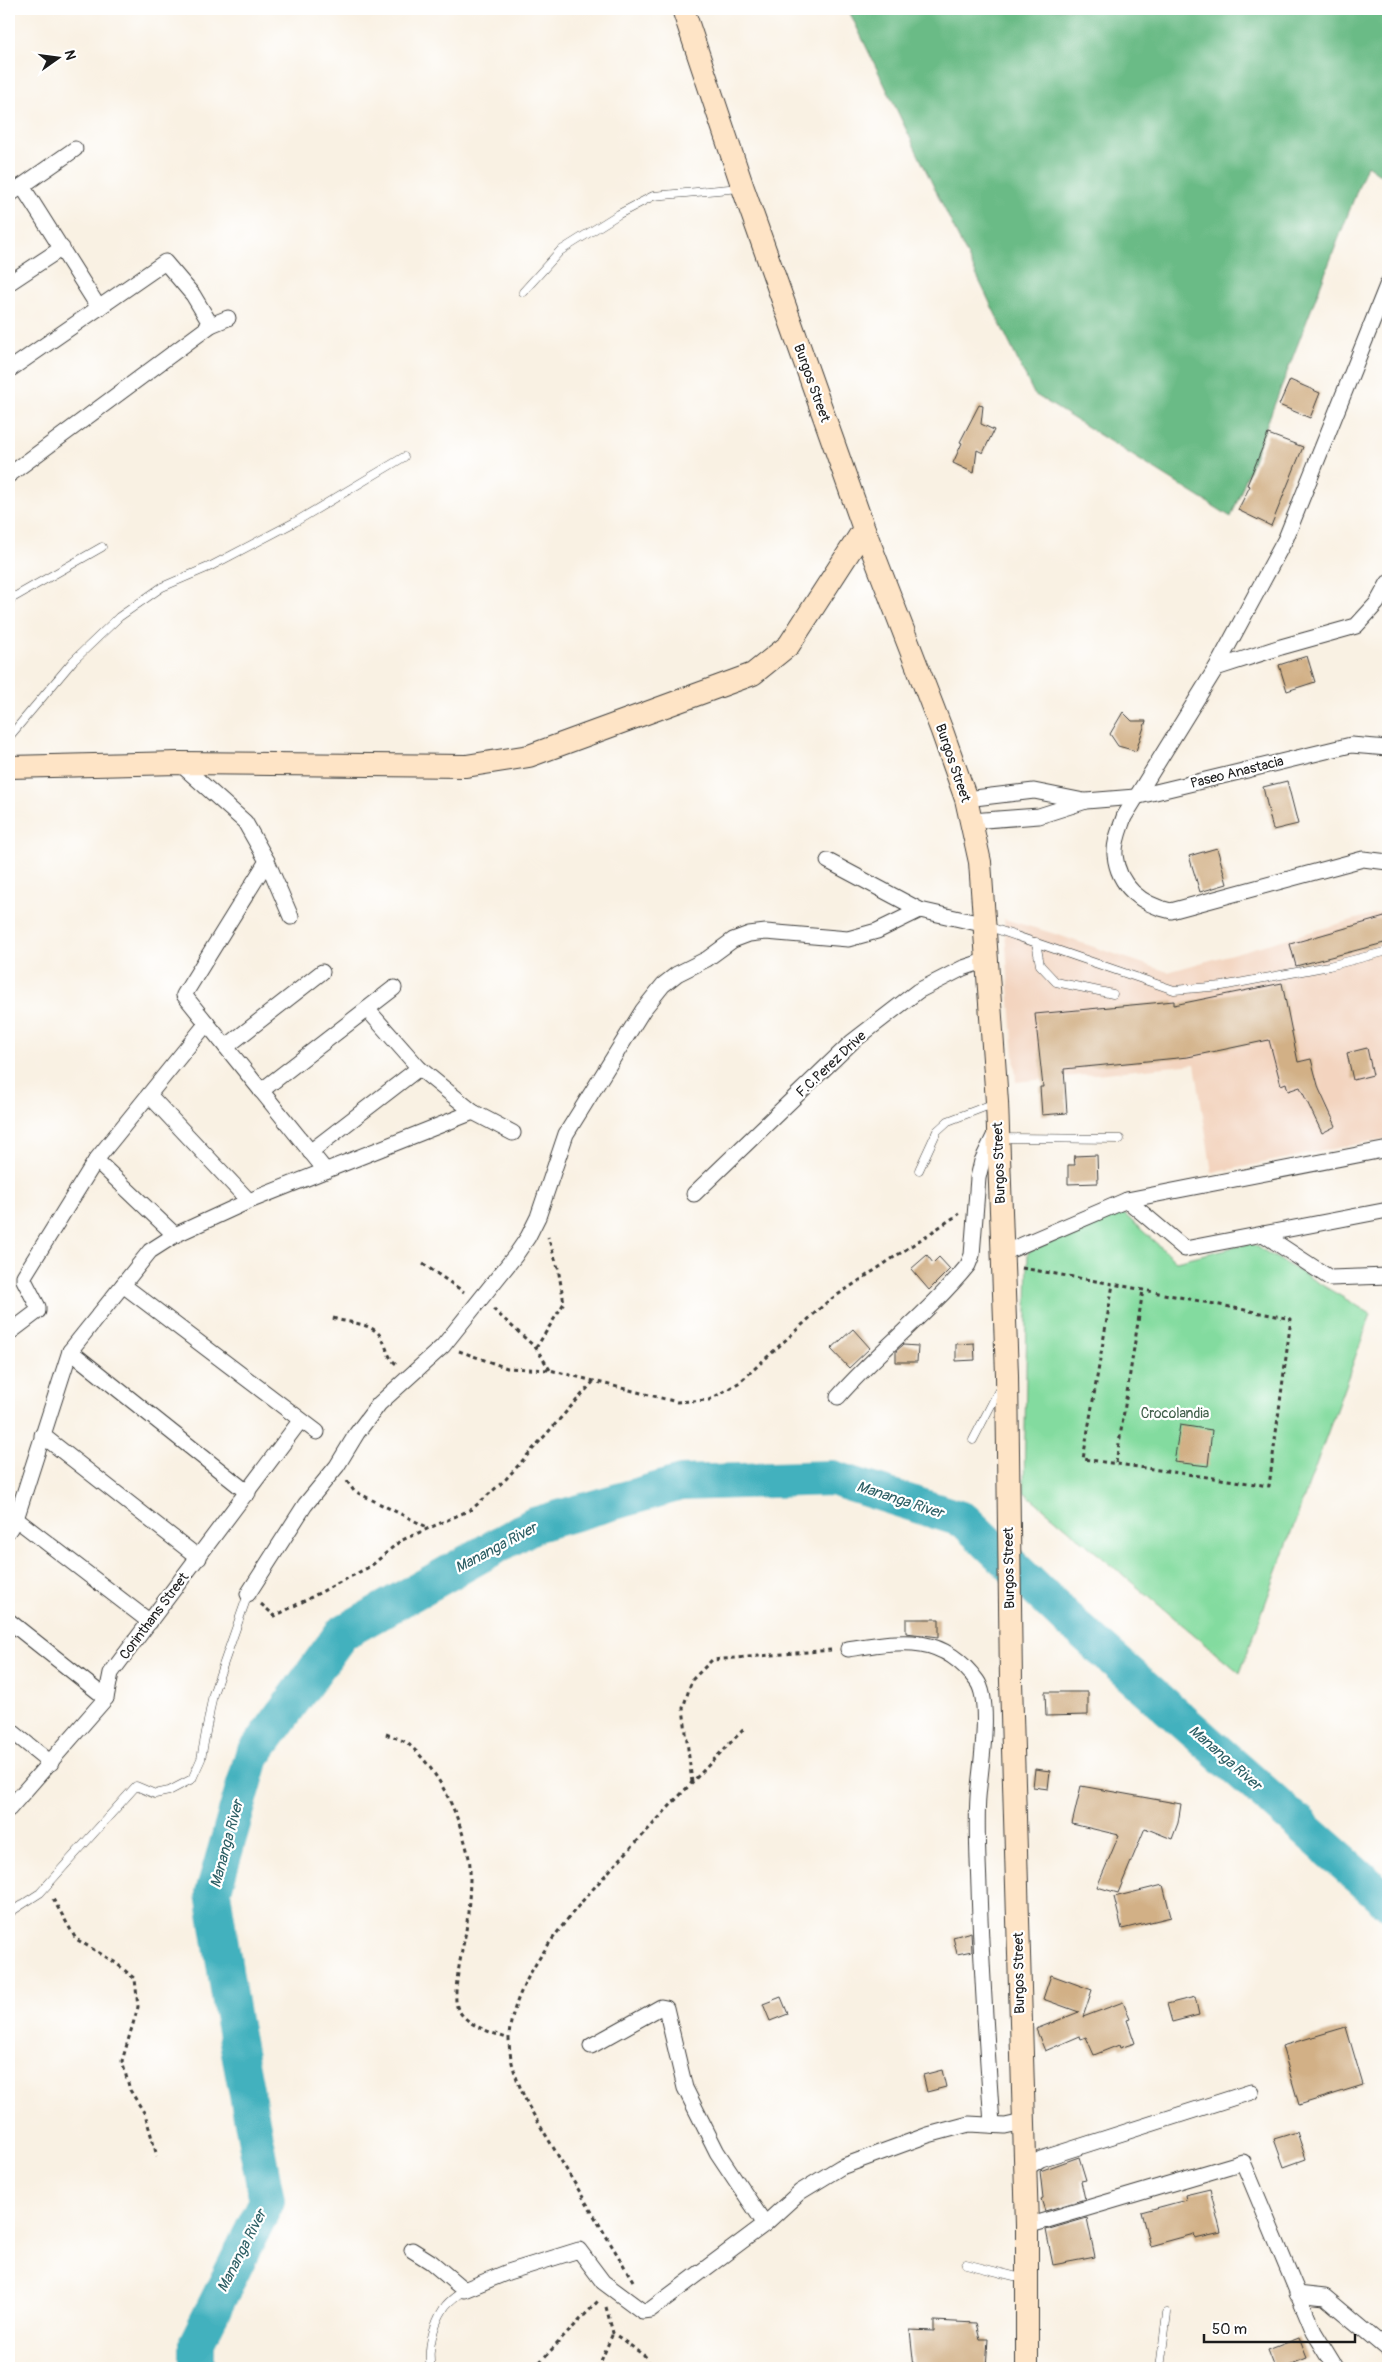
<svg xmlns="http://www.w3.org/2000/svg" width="1397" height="2377" viewBox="0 0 1397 2377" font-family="Pangolin,sans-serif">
  <rect width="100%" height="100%" fill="#fff"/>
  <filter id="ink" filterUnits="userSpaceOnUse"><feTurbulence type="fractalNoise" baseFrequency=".02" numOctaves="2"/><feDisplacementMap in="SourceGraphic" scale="10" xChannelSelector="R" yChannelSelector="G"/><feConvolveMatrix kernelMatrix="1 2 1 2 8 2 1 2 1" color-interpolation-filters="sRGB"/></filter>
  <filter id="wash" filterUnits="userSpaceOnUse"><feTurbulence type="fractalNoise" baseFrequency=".0096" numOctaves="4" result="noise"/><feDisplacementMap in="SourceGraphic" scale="20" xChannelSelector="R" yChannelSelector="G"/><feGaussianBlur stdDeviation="1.12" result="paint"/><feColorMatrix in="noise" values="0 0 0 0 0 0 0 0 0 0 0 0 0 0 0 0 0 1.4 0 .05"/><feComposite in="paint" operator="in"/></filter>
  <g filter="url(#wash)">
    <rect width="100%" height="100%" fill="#f9f1e3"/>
    <path fill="#f3d4bf" d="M1388 910V1138L1212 1173 1195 1064 1016 1082 1004 919 1052 933 1168 972Z"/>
    <path fill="#83db9f" stroke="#507c5e" d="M1122 1212 1176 1261 1251 1243 1371 1314 1240 1673 1024 1492 1028 1252Z"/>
    <path fill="#6abb86" stroke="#436c51" d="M848 9H1388V180L1367 165 1231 517 1034 394Z"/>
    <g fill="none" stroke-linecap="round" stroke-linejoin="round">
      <path stroke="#42b1be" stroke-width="36" d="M197 2368V2342L267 2201 232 2015 213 1893 252 1757 342 1633 534 1525 681 1483 832 1478 964 1520 1064 1616 1388 1902"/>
    </g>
    <g id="blocks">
      <g fill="#d2b086">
        <path d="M1290 380 1320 393 1310 418 1279 405Z"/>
        <path d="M979 405 983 406 981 424 994 430 983 453 977 450 974 473 953 463 962 443 960 442Z"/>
        <path d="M1268 434 1303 447 1271 526 1238 510 1250 486 1247 485Z"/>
        <path d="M1307 656 1315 682 1287 691 1279 665Z"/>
        <path d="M1123 712 1132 721H1146L1136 751 1118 746 1110 734Z"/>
        <path d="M1287 781 1298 824 1273 830 1263 787Z"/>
        <path d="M1217 848 1227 884 1200 892 1189 856Z"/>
        <path d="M1388 916V942L1296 966 1290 944Z"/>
        <path d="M1282 983 1298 1062 1311 1059 1319 1089 1336 1126 1322 1133 1300 1087 1288 1091 1286 1083 1281 1085 1269 1040 1188 1057 1064 1069 1067 1113 1042 1115 1040 1087H1043L1035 1014 1174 1001V1005Z"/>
        <path d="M1367 1048 1373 1075 1353 1080 1347 1053Z"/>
        <path d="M1097 1155 1098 1183 1068 1184V1165H1075L1074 1156Z"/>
        <path d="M927 1255 933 1263 939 1257 950 1269 929 1290 911 1269Z"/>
        <path d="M853 1329 870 1348 849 1368 831 1349Z"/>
        <path d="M974 1343 975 1360 956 1361V1344Z"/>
        <path d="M903 1345 918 1346 917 1362H896V1351Z"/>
        <path d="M1180 1425 1212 1430 1208 1466 1174 1462Z"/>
        <path d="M906 1619H939V1637L906 1633Z"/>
        <path d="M1045 1692H1088V1715L1046 1716Z"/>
        <path d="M1035 1769 1050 1771 1048 1789 1033 1787Z"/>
        <path d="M1081 1786 1181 1804 1178 1823 1172 1839 1145 1828 1118 1893 1097 1887 1119 1835 1072 1824Z"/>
        <path d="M1163 1885 1171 1917 1122 1929 1114 1897Z"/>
        <path d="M971 1932 972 1951 957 1954 953 1937Z"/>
        <path d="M1051 1975 1092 1990 1083 2017 1123 2002 1130 2019 1127 2020 1135 2043 1120 2048 1119 2045 1094 2055 1086 2037 1081 2039 1080 2036 1045 2051 1036 2029 1079 2012 1043 1999Z"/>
        <path d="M781 1997 788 2014 770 2021 763 2004Z"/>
        <path d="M1195 1997 1199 2015 1172 2022 1167 2004Z"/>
        <path d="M1346 2027 1363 2085 1299 2105 1282 2046Z"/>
        <path d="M942 2070 946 2087 927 2092 923 2075Z"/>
        <path d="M1297 2132 1306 2159 1284 2167 1274 2139Z"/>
        <path d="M1079 2157 1086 2180 1081 2181 1085 2199 1045 2211 1041 2199 1043 2198 1040 2171Z"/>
        <path d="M1210 2189 1221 2233 1195 2239 1194 2234 1150 2246 1141 2212 1186 2200 1185 2195Z"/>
        <path d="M1087 2218 1095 2257 1053 2265 1046 2230Z"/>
        <path d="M934 2321 976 2323 980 2339H988L986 2368H914L910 2330 934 2331Z"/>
        <path d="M1299 2338 1307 2358 1281 2368H1275L1268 2350Z"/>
      </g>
    </g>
  </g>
  <g filter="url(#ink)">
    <use href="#blocks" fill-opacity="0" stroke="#3d3c3a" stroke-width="1"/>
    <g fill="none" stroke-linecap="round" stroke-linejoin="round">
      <g stroke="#3d3c3a" stroke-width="9">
        <g id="lane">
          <path d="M523 292 560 251 619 214 653 196 740 188"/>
          <path d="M9 600 102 547"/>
          <path d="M9 737 73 661 119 617 162 587 211 566 295 522 404 457"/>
          <path d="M987 926 1174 990 1222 986 1329 966 1388 951"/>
          <path d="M1036 942 1040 965 1056 982 1113 994"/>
          <path d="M1000 1138 1120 1139"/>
          <path d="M919 1170 937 1131 948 1121 995 1103"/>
          <path d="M973 1440 1000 1388"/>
          <path d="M9 1913 40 1893 136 1786 155 1794 169 1791 192 1779 201 1759 213 1694 248 1594"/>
          <path d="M966 2264 1025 2279"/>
          <path d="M431 2368C427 2350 433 2325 444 2308 448 2301 458 2295 464 2290"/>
          <path d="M1160 2368 1167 2313"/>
        </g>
      </g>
      <g stroke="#3d3c3a" stroke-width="17">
        <g id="street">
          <path d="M22 186 99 308"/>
          <path d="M9 195 75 149"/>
          <path d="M9 283 62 248"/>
          <path d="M1388 283 1286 538 1216 668 1124 817C1120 829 1114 842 1115 855 1118 886 1142 905 1171 911L1363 859 1388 862"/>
          <path d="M9 370 165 262 193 295 211 325"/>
          <path d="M9 475 211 325 228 318"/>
          <path d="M1216 668 1281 647 1356 626 1377 603 1388 583"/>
          <path d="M179 763 245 822 267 861 291 917"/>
          <path d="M966 799 1034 791 1084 801"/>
          <path d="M971 821 1039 816 1086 801 1135 797 1351 745 1388 748"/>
          <path d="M267 861 184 995 326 1171"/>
          <path d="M828 861 920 910 986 925"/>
          <path d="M367 1009 419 1068 473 1112 513 1133"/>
          <path d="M226 1047 322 972"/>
          <path d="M261 1091 394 988"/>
          <path d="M149 1095 249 1201"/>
          <path d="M310 1152 419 1068"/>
          <path d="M96 1160 175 1235"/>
          <path d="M694 1194 852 1042 918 991 963 968 987 960"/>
          <path d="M1127 1200 1185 1249 1388 1210"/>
          <path d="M1263 1234 1330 1278 1388 1276"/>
          <path d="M1001 1254 1127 1200 1388 1149"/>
          <path d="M123 1285 317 1432"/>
          <path d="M9 1333 38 1311V1307L24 1280V1276L96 1160 207 1023"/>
          <path d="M70 1351 248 1493"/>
          <path d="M838 1397C878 1351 928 1314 968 1265L972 1255 978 1178 982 1161 996 1132"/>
          <path d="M42 1435 199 1558"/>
          <path d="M16 1519 150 1622"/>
          <path d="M9 1530 16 1519 70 1351 150 1251 175 1235 249 1201 473 1112"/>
          <path d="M248 1594 305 1505 337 1466 357 1433 379 1404 443 1346 515 1256 528 1237 538 1217 566 1134 643 1010 663 985 677 974 707 959 733 940 749 934 766 932 848 939 877 931 920 910"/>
          <path d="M9 1621 106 1698"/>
          <path d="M848 1649C900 1641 942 1632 977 1681 992 1702 980 1770 978 1797 976 1827 978 1857 979 1887 981 1967 987 2046 992 2125"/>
          <path d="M9 1729 51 1763"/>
          <path d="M9 1809 106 1698 111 1673 300 1421"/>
          <path d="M591 2046 661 2007 666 2008 685 2088 717 2152 765 2224"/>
          <path d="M1025 2169 1041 2159 1251 2092"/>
          <path d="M1027 2226 1243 2162 1314 2332 1336 2368"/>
          <path d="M412 2250 431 2262 464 2290 508 2272 579 2250 603 2282 642 2311 650 2310 765 2224 800 2192 841 2167 928 2135 969 2124 1005 2126 1023 2122"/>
          <path d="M1297 2294 1325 2297 1388 2350"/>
        </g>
      </g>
      <g stroke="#3d3c3a" stroke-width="24">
        <g id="secondary">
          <path d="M683 9 743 188 864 529 942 731 966 799 980 862 997 1102 1007 1375 1011 1681 1027 2226V2368"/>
          <path d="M9 767 179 763 466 766 529 756 753 674 789 645 864 529"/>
        </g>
      </g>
      <g stroke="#3d3c3a" stroke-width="3" stroke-dasharray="4 4" stroke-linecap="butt">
        <path d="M423 1264 464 1292"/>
        <path d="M1022 1268 1113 1284 1291 1319 1269 1486 1083 1459 1113 1284"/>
        <path d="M493 1309 536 1348 550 1370"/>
        <path d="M333 1318C346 1323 367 1322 378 1333 387 1342 386 1359 398 1365"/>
        <path d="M536 1348 564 1303 558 1268 548 1237"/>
        <path d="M459 1351 507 1368 550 1370 677 1402 709 1400 740 1382 827 1302 959 1214"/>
        <path d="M1116 1463 1143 1290"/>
        <path d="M347 1481 354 1491 427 1527"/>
        <path d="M261 1604 275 1616 371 1566 400 1541 472 1509 506 1479 593 1382"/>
        <path d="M386 1734C393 1737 401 1739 407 1743 440 1770 460 1817 469 1858 472 1870 468 1917 466 1931 463 1947 451 1997 458 2009 468 2027 491 2032 509 2039"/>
        <path d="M692 1782 683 1708 692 1680 712 1660 831 1650"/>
        <path d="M53 1899 76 1939 116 1963 135 1979 138 2007 122 2061 130 2090 145 2114 157 2156"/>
        <path d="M633 2281 529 2107C519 2086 509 2063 509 2038 512 1969 597 1884 643 1835 676 1799 710 1763 745 1728"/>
        <path d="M606 2307 613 2333 645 2356 652 2368"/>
        <path d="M534 2368 600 2299"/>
        <path d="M598 2368 613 2333"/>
      </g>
      <use href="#lane" stroke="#fff" stroke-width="8"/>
      <use href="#street" stroke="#fff" stroke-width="15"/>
      <use href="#secondary" stroke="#fee4c6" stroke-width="22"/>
    </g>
  </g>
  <g text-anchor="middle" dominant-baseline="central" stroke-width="4.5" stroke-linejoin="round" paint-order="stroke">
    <g font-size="14" fill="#1c1c1c" stroke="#fff">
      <text transform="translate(812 383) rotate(70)">Burgos Street</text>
      <text transform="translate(953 763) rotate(71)">Burgos Street</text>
      <text transform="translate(1237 772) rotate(-14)">Paseo Anastacia</text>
      <text transform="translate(831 1064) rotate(-43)">F.C.Perez Drive</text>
      <text transform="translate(999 1163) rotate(-92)">Burgos Street</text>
      <text transform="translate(1009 1568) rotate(-91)">Burgos Street</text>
      <text transform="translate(154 1616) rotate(-53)">Corinthans Street</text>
      <text transform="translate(1019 1973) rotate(-91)">Burgos Street</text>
    </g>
    <g font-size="14" fill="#405f4a" stroke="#fff">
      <text x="1175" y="1413">Crocolandia</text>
    </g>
    <g font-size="15" font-style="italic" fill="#2d5f65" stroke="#fff">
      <text transform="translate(900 1500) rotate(18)">Mananga River</text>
      <text transform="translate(496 1548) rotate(-28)">Mananga River</text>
      <text transform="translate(1225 1758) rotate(41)">Mananga River</text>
      <text transform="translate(227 1844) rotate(-75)">Mananga River</text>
      <text transform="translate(242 2251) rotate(-63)">Mananga River</text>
    </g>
  </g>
  <rect width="1397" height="2377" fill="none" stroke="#fff" stroke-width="30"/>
  <g transform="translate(58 58) rotate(76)" stroke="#ffffff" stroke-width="4" paint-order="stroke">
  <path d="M0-4L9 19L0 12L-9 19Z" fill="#1c1c1c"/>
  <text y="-8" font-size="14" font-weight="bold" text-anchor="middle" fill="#1c1c1c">N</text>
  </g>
  <path d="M1204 2334v8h151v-8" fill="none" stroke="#1c1c1c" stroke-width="2.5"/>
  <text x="1212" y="2334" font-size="15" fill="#1c1c1c" stroke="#ffffff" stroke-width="4" paint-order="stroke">50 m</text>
</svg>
